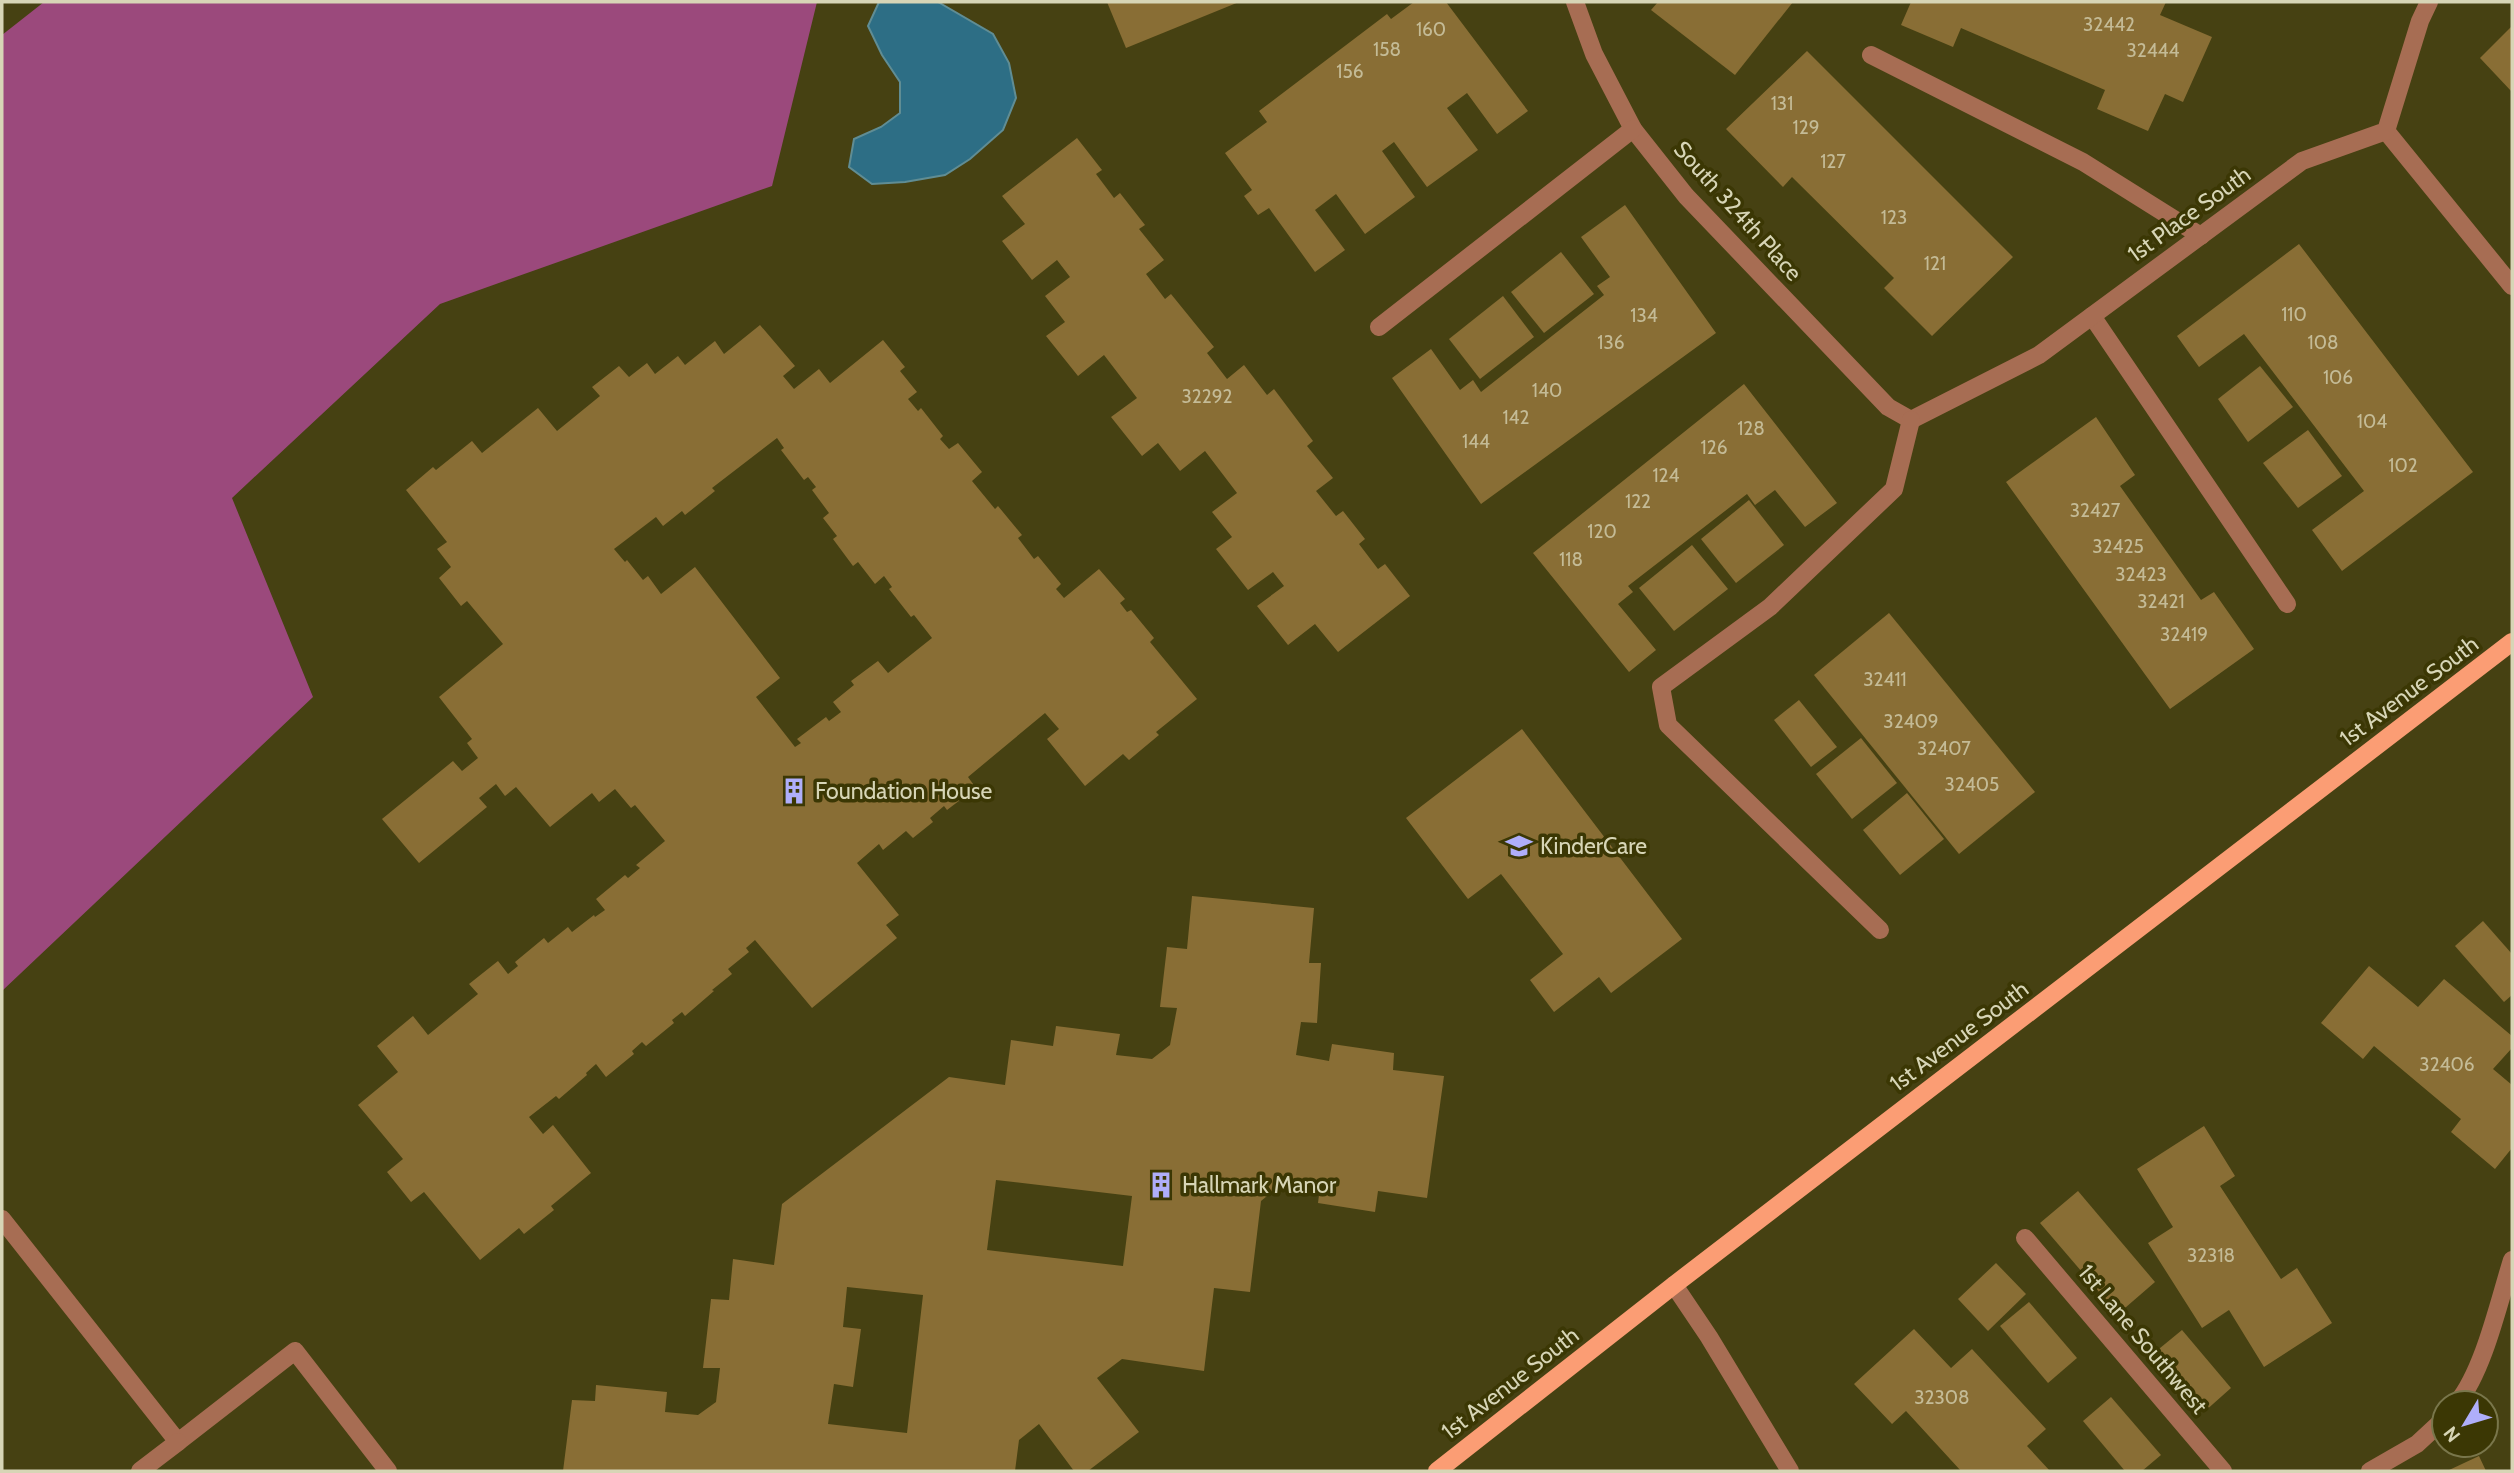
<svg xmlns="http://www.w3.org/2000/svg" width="2514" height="1473" viewBox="0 0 2514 1473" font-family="Cabin,sans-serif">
  <rect width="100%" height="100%" fill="#464112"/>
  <path fill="#9b497c" d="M44 2H817L772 186 440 304 232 498 313 697 2 991V35Z"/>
  <path fill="#2d6e85" stroke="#608d94" stroke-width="2" d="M879 2H938L993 34 1009 63 1016 98 1003 130 970 159 945 175 905 182 872 184 849 167 854 139 881 127 900 113V82L882 55 868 26Z"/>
  <g fill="#896e35" fill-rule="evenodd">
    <path d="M1107 2H1239L1126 48Z"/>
    <path d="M1414 2H1446L1528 111 1497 134 1467 93 1447 108 1478 150 1427 187 1394 142 1382 151 1415 197 1365 234 1336 194 1315 210 1345 250 1315 272 1269 208 1258 215 1244 196 1252 190 1225 153 1267 122 1259 111 1387 14 1391 19Z"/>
    <path d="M1658 2H1793L1735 75 1651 10Z"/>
    <path d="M1911 2H2166L2160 15 2212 37 2183 102 2165 94 2148 131 2097 109 2105 90 1961 28 1953 47 1901 25Z"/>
    <path d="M2512 26V92L2480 58Z"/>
    <path d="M1807 51 2013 257 1932 336 1884 288 1894 278 1792 177 1783 187 1726 129Z"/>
    <path d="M1077 138 1102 170 1096 174 1114 198 1120 193 1145 225 1139 229 1164 260 1146 274 1165 299 1171 294 1214 347 1207 353 1227 379 1244 365 1267 395 1274 389 1313 441 1307 446 1333 478 1316 491 1336 516 1343 511 1365 539 1359 544 1378 569 1385 564 1410 596 1338 652 1315 624 1288 645 1257 606 1284 586 1273 572 1248 590 1216 549 1232 537 1212 512 1237 493 1205 451 1180 471 1158 443 1142 456 1111 417 1137 398 1104 355 1078 376 1046 336 1065 322 1045 296 1070 277 1057 260 1032 280 1002 241 1025 224 1002 196Z"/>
    <path d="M1625 205 1716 333 1481 504 1392 378 1431 349 1460 390 1473 380 1481 392 1604 295 1597 286 1610 277 1581 237Z"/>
    <path d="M2299 244 2473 472 2342 571 2312 530 2364 491 2244 334 2199 367 2177 336Z"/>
    <path d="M1561 252 1594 294 1544 333 1511 292Z"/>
    <path d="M1503 296 1534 337 1480 379 1449 339Z"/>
    <path d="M760 325 795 366 783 376 794 389 819 369 830 383 883 340 905 367 900 371 917 392 908 399 918 411 921 408 943 436 940 439 949 449 958 443 982 472 972 481 995 509 998 506 1022 535 1018 538 1034 559 1038 556 1061 584 1056 589 1064 598 1099 569 1125 599 1120 603 1127 612 1131 610 1154 638 1150 642 1197 699 1156 732 1159 735 1129 760 1123 754 1085 786 1047 739 1059 729 1045 713 968 777 976 788 947 810 944 806 930 818 933 822 913 838 906 831 883 850 879 844 857 863 899 915 886 925 897 938 812 1008 755 940 746 948 749 952 728 969 732 974 712 990 714 991 685 1016 682 1012 672 1020 674 1023 646 1046 642 1042 632 1051 634 1054 606 1077 596 1064 586 1073 587 1075 559 1099 556 1096 529 1117 543 1134 553 1125 591 1173 551 1206 554 1210 524 1234 519 1228 480 1260 424 1192 411 1202 387 1172 403 1159 358 1105 398 1072 377 1046 413 1016 428 1035 478 994 469 984 498 961 508 974 518 966 515 962 544 938 548 943 568 927 572 932 594 915 595 917 605 910 596 899 625 875 628 878 640 868 636 865 665 841 635 805 631 808 615 789 599 802 592 793 550 827 516 787 505 796 496 784 479 798 487 807 419 863 382 819 453 761 462 771 478 758 467 743 472 739 439 697 503 644 467 601 461 606 439 578 451 567 437 549 447 542 406 490 433 467 436 470 472 441 482 453 538 408 557 431 600 396 592 387 619 366 629 377 647 363 655 374 678 356 685 365 715 341 724 354ZM777 438 784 448 781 450 804 480 808 477 816 487 812 490 829 513 823 518 837 536 833 539 853 566 858 562 875 584 884 576 892 587 889 589 911 617 914 615 932 638 888 673 878 661 851 681 854 685 833 702 841 712 829 721 826 717 797 739 801 743 795 747 756 697 780 678 695 567 661 594 648 576 643 580 627 560 625 562 614 549 656 517 663 526 682 511 685 515 715 491 712 488Z"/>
    <path d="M2260 366 2293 407 2248 442 2218 399Z"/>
    <path d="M1744 384 1837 503 1805 527 1775 490 1755 505 1747 494 1628 586 1633 592 1618 604 1656 650 1629 672 1533 553Z"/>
    <path d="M2096 417 2135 475 2120 486 2201 600 2214 592 2254 649 2170 709 2006 482Z"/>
    <path d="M2308 430 2342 476 2298 508 2263 463Z"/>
    <path d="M1749 500 1784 545 1736 583 1701 539Z"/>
    <path d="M1692 545 1728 589 1674 631 1639 588Z"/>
    <path d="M1889 613 2035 792 1959 854 1814 675Z"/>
    <path d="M1799 700 1837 747 1811 767 1774 720Z"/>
    <path d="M1522 729 1682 939 1611 993 1599 977 1554 1012 1530 980 1563 954 1501 874 1468 899 1406 818Z"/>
    <path d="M1861 738 1897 783 1852 819 1816 774Z"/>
    <path d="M1907 793 1944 839 1900 875 1863 830Z"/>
    <path d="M1192 896 1314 908 1309 963H1321L1317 1023 1301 1022 1296 1055 1329 1061 1332 1044 1394 1053 1393 1070 1444 1076 1427 1198 1378 1191 1375 1212 1318 1203 1320 1187 1283 1183 1261 1201 1250 1292 1214 1288 1204 1371 1122 1359 1097 1378 1139 1432 1088 1471H1074L1039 1424 1019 1440 1015 1471H563L572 1400 595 1401 596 1385 667 1392 665 1412 698 1415 716 1402 720 1368H703L711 1299 729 1300 733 1259 774 1265 782 1204 949 1077 1005 1085 1011 1040 1053 1046 1056 1026 1120 1034 1116 1055 1152 1059 1170 1045 1177 1008 1160 1007 1167 947 1187 949ZM996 1180 1132 1196 1123 1266 987 1250ZM847 1287 923 1295 907 1433 828 1424 834 1384 853 1387 861 1329 843 1327Z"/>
    <path d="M2483 921 2512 954V995L2504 1002 2455 946Z"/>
    <path d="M2369 966 2418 1007 2444 979 2512 1036V1048L2493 1069 2512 1085V1148L2495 1169 2451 1132 2461 1119 2374 1046 2363 1059 2321 1023Z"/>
    <path d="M2204 1126 2235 1176 2220 1186 2281 1279 2297 1268 2332 1323 2264 1367 2229 1310 2202 1328 2148 1243 2173 1227 2137 1169Z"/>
    <path d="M2078 1191 2155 1282 2118 1314 2040 1223Z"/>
    <path d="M1996 1263 2026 1294 1988 1331 1958 1299Z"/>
    <path d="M2029 1302 2077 1358 2048 1383 2000 1326Z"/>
    <path d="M1914 1329 1951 1368 1972 1349 2046 1429 2027 1446 2050 1471H1961L1906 1411 1892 1424 1854 1384Z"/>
    <path d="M2182 1330 2231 1388 2204 1412 2154 1353Z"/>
    <path d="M2111 1397 2161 1455 2142 1471H2125L2083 1421Z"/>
    <path d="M2479 1456 2486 1471H2447Z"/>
  </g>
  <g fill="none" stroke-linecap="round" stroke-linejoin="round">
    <g stroke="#a76d53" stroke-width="18">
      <path d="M1575 2 1594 54 1633 129 1686 196 1888 407 1911 420"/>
      <path d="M1871 55 2083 162 2201 236"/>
      <path d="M2386 131 2512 286"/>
      <path d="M2092 316 2287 604"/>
      <path d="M1379 327 1633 129"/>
      <path d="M1911 420 2039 355 2302 161 2386 131 2420 21 2429 2"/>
      <path d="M1880 930 1668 725 1661 687 1770 607 1894 489 1911 420"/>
      <path d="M2 1219 178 1442 295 1351 388 1471"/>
      <path d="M2025 1238 2223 1471"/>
      <path d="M1674 1285 1709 1337 1790 1471"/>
      <path d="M2457 1403C2484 1370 2499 1301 2512 1260"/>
      <path d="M140 1471 178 1442"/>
      <path d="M2370 1471 2417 1444 2444 1419"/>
    </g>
    <path stroke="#fb9d74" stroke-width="18" d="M1437 1471 1674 1285 2512 642"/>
  </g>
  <defs>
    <g id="building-bare" transform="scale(2.1)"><path d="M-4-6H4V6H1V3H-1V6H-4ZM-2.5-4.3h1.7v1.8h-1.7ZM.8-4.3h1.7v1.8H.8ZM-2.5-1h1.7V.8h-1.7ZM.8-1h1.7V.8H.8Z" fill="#afaefa" stroke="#3b3704" stroke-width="2.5" paint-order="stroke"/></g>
    <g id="school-bare" transform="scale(2.1)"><path d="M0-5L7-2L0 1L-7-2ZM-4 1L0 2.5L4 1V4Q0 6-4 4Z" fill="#afaefa" stroke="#3b3704" stroke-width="2.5" paint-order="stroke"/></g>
  </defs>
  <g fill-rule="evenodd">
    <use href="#building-bare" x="794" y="791"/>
    <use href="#school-bare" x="1519" y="846"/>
    <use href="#building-bare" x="1161" y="1185"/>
  </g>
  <g text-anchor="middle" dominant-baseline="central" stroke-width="7" stroke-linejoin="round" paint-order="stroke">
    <g font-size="19" fill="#c4bb96">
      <text x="2109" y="24">32442</text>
      <text x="1431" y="29">160</text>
      <text x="1387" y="49">158</text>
      <text x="2153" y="50">32444</text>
      <text x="1350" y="71">156</text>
      <text x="1782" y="103">131</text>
      <text x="1806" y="127">129</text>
      <text x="1833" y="161">127</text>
      <text x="1894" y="217">123</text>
      <text x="1935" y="263">121</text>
      <text x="2294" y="314">110</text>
      <text x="1644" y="315">134</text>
      <text x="1611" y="342">136</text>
      <text x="2323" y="342">108</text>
      <text x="2338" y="377">106</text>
      <text x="1547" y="390">140</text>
      <text x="1207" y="396">32292</text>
      <text x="1516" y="417">142</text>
      <text x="2372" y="421">104</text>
      <text x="1751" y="428">128</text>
      <text x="1476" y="441">144</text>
      <text x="1714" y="447">126</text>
      <text x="2403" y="465">102</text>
      <text x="1666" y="475">124</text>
      <text x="1638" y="501">122</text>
      <text x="2095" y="510">32427</text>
      <text x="1602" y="531">120</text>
      <text x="2118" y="546">32425</text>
      <text x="1571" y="559">118</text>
      <text x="2141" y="574">32423</text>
      <text x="2161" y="601">32421</text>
      <text x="2184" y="634">32419</text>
      <text x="1885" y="679">32411</text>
      <text x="1911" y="721">32409</text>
      <text x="1944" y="748">32407</text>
      <text x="1972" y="784">32405</text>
      <text x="2447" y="1064">32406</text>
      <text x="2211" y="1255">32318</text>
      <text x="1942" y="1397">32308</text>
    </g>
    <g font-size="23" fill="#d7d5b6" stroke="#3b3704">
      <text transform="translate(1738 211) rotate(48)">South 324th Place</text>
      <text transform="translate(2189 214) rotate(-36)">1st Place South</text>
      <text transform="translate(2409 691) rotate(-37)">1st Avenue South</text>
      <text transform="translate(1959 1036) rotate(-37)">1st Avenue South</text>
      <text transform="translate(2143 1339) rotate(50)">1st Lane Southwest</text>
      <text transform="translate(1510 1383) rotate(-38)">1st Avenue South</text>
    </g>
    <g font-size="23" fill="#d7d5b6" stroke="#3b3704" text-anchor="start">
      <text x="815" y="791">Foundation House</text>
      <text x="1540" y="846">KinderCare</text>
      <text x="1182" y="1185">Hallmark Manor</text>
    </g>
  </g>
  <rect width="2514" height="1473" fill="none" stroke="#d7d5b6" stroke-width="7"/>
  <g transform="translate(2465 1424) rotate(232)"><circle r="33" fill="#3b3704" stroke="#79764b" stroke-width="2"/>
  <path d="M0-5L12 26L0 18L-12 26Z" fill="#afaefa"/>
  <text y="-10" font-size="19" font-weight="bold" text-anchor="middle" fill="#d7d5b6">N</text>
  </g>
</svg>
